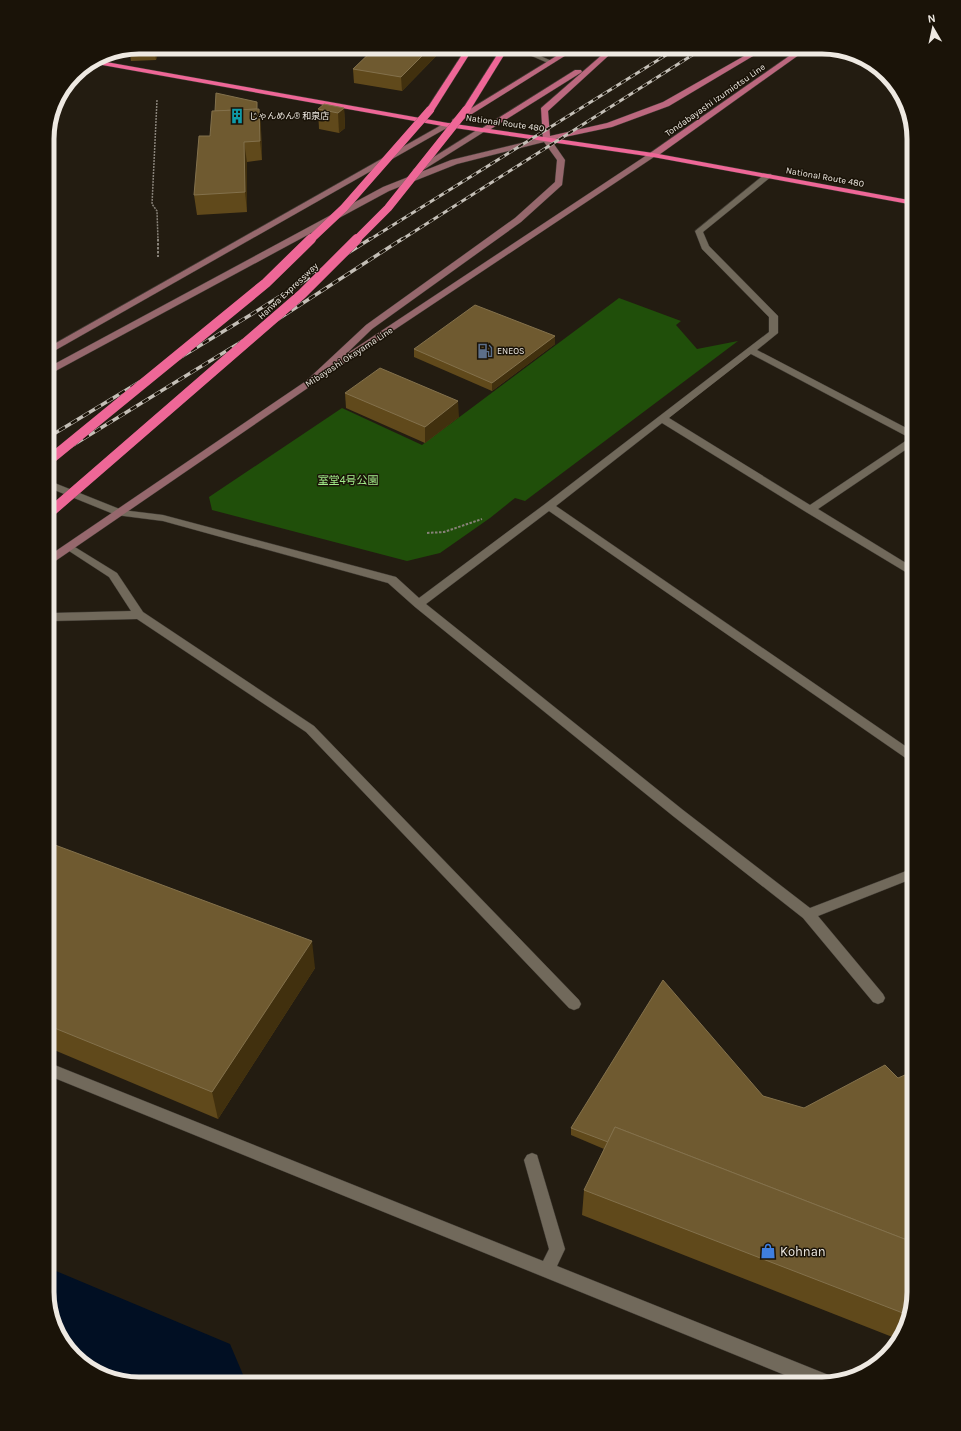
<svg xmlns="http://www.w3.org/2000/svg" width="961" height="1431" viewBox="0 0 961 1431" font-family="Karla,'Noto Sans JP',sans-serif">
  <rect width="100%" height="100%" fill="#231c11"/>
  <path fill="#204f0a" d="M619 298 681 321 676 325 697 349 738 341 525 501 515 498 490 518 440 553 407 561 212 510 209 497 342 408 422 445Z"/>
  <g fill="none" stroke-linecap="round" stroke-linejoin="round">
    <path fill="#010f23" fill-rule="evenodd" d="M56 1271 230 1344 247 1384H133L93 1372 59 1338 47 1292V1275Z"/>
    <g stroke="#3e3932" stroke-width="1">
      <g id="lane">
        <path d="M70 544 117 573 143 612 314 726 579 1000 581 1004 579 1008 574 1010 569 1008 306 732 137 619 52 621 47 619V611L53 613 131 611 109 577 66 549 65 547Z"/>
        <path d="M47 1062 543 1261 549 1249 524 1160 527 1155 532 1153 537 1155 565 1249 557 1266 826 1374 832 1377 834 1381 822 1384H807L47 1075Z"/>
      </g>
    </g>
    <g stroke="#3e3932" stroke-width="1">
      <g id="street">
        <path d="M511 47H520L554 62 550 64 548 63Z"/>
        <path d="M765 174H771L772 176 703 232 709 246 778 316V333L757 350 914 432V444L818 509 914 568V577L806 512 662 423 556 506 914 752V762L910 761 549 511 426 604 683 810 810 908 914 868V878L818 916 883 994 885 998 883 1002 878 1004 873 1002 803 918 673 816 415 607 388 583 163 521 116 515 47 487V480L122 510 163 515 396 577 419 598 545 504 769 332V317L702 249 695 231ZM751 354 910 438 810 505 669 418Z"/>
      </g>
    </g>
    <g stroke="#3e3932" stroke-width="1">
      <g id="secondary">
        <path d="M445 123H451L452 125 47 355V348Z"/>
        <path d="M480 128H486L487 130 420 172H414L413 170Z"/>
        <path d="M546 137H549L565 160 562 185 521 222 372 329 345 355 650 153H653L657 155 343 364 340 365 336 363 318 381 51 564 47 565V557L306 381 366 325 515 218 555 182 557 160 544 142 457 164 389 191 50 374 47 375V368L383 187 451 160Z"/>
      </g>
    </g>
    <g stroke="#3e3932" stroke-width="1">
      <g id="primary">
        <path d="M571 47H579L459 122H453L452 120Z"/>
        <path d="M611 47H618L548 111 550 136 607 123 663 102 760 47H768L669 106 612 127 546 141H543L541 108Z"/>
        <path d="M802 47H810L656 157H650V153Z"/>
        <path d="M575 70H581L582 72 486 132H480L479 130Z"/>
      </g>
    </g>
    <g stroke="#3e3932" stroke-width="1">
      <g id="highway">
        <path d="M467 47H474L433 112H427L426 110Z"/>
        <path d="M502 47H509L469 112H463L462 110Z"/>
        <path d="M95 60 448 123 653 153 914 201V205L653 157 448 127 91 63Z"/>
      </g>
    </g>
    <path stroke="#878178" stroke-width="1.5" stroke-dasharray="2 1" stroke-linecap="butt" d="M157 100 152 204 157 211 158 240"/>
    <g stroke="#878178" stroke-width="2" stroke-dasharray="2.5 1.5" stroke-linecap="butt">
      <path d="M158 239V257"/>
      <path d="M427 533 444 532 482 519"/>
    </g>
    <use href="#lane" fill="#71695b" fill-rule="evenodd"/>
    <use href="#street" fill="#71695b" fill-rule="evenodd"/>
    <use href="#secondary" fill="#96686d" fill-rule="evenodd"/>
    <use href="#primary" fill="#bc687f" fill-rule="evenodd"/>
    <use href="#highway" fill="#ee6797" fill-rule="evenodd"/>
    <g stroke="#c4bfb7" stroke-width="3">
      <g id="rail-far1">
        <path d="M369 240 679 47"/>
        <path d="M401 240 705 47"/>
      </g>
    </g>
    <g stroke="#c4bfb7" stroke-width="3.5">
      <g id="rail">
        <path d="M47 438 252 314 370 239"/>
        <path d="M47 461 272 323 402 239"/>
      </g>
    </g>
    <use href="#rail-far1" stroke="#1a1308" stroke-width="2" stroke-dasharray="5.5" stroke-linecap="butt"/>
    <use href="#rail" stroke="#1a1308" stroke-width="2.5" stroke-dasharray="7" stroke-linecap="butt"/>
    <g stroke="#3e3932" stroke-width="8" stroke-linecap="butt">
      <g id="highway-bridge-far1">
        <path d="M310 240 344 208 430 110"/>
        <path d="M356 240 388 208 466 110"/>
      </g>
    </g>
    <g stroke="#3e3932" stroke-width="10" stroke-linecap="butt">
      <g id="highway-bridge">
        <path d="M47 462 266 283 311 239"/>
        <path d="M47 515 302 294 357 239"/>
      </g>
    </g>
    <use href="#highway-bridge-far1" stroke="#ee6797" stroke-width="8"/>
    <use href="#highway-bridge" stroke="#ee6797" stroke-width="10"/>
  </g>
  <g fill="#60491b">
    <path d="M139 47H160L156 60 131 61 129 49Z"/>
    <path d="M376 47H445L402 91 354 83 353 69Z"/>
    <path d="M344 108 345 128 339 133 319 129 318 109Z"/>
    <path d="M259 109 261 129 262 160 247 162V212L197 215 194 195 210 136Z"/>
    <path d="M555 336V344L492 391 414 357V349Z"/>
    <path d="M345 393 459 417 425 443 346 408Z"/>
    <path d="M47 842 315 968 218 1119 47 1047Z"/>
    <path d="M898 1078 914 1292 902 1338 900 1340 582 1215 584 1190 604 1149 571 1135V1128L763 1096 804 1108Z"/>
  </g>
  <g fill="#41300e">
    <path d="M154 47H160L156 60Z"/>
    <path d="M431 47H445L402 91 401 77Z"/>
    <path d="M344 108 345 128 339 133 338 113Z"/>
    <path d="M259 109 261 129 262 160 260 141Z"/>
    <path d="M244 142 247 162V212L245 192Z"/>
    <path d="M555 336V344L492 391V383Z"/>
    <path d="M458 401 459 417 425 443V427Z"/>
    <path d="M312 941 315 968 218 1119 212 1092Z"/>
  </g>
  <g fill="#6f5a30" stroke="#83714c">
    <path d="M376 47H431L401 77 353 69Z"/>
    <path d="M216 93 257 102V109L215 111Z"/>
    <path d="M324 104 344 108 338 113 318 109Z"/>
    <path d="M259 109 260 141 244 142 245 192 194 195 199 136H210L212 111Z"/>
    <path d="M475 305 555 336 492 383 414 349Z"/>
    <path d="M380 368 458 401 425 427 345 393Z"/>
    <path d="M47 842 312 941 212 1092 47 1025Z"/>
    <path d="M663 980 763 1096 804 1108 885 1065 898 1078 914 1071V1238L907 1240 615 1127 608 1142 571 1128Z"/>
    <path d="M615 1127 907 1240 914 1238V1292L908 1315 584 1190Z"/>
  </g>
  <defs>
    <g id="building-bare" transform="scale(1.2)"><path d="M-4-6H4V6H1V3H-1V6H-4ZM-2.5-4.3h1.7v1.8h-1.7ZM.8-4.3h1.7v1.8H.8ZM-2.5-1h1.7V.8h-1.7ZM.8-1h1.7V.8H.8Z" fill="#0f9aa8" stroke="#1a1308" stroke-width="2.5" paint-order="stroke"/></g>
    <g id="fuel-bare" transform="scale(1.2)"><path d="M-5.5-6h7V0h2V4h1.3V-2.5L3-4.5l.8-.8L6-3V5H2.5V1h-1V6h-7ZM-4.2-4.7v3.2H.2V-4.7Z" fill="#5c6f8a" stroke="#1a1308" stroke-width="2.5" paint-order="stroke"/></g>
    <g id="shop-bare" transform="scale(1.2)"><path d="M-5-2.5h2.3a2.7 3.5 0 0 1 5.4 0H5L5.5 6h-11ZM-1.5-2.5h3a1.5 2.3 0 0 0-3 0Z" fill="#3f7fe0" stroke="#1a1308" stroke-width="2.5" paint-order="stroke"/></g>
  </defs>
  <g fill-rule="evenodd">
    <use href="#building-bare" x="237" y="116"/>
    <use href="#fuel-bare" x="485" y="351"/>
    <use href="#shop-bare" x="768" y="1251"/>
  </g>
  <g text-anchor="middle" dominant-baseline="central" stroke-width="3" stroke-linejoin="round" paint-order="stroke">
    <g font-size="9" fill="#eee9e2" stroke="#1a1308">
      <text transform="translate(715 100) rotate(-35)">Tondabayashi Izumiotsu Line</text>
      <text transform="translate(505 123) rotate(8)">National Route 480</text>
      <text transform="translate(825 177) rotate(10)">National Route 480</text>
      <text transform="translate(288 291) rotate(-43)">Hanwa Expressway</text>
      <text transform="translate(349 357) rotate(-33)">Mibayashi Okayama Line</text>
    </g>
    <g font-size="9" fill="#eee9e2" stroke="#1a1308" text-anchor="start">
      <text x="249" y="116">じゃんめん® 和泉店</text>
      <text x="497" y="351">ENEOS</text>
    </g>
    <g font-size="11" fill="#a3ec8a" stroke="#1a1308">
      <text x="348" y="480">室堂4号公園</text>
    </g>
    <g font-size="13" fill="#eee9e2" stroke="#1a1308" text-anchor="start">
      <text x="780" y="1251">Kohnan</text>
    </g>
  </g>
  <path d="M0 0H961V1431H0ZM139 54H822A85 85 0 0 1 907 139V1292A85 85 0 0 1 822 1377H139A85 85 0 0 1 54 1292V139A85 85 0 0 1 139 54Z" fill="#1a1308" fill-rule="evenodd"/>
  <path fill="none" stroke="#eee9e2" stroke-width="5" d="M139 54H822A85 85 0 0 1 907 139V1292A85 85 0 0 1 822 1377H139A85 85 0 0 1 54 1292V139A85 85 0 0 1 139 54Z"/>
  <g transform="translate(933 28) rotate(351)" stroke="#1a1308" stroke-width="3" paint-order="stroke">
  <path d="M0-3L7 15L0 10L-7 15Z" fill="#eee9e2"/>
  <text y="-6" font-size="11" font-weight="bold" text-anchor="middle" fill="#eee9e2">N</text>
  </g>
</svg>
